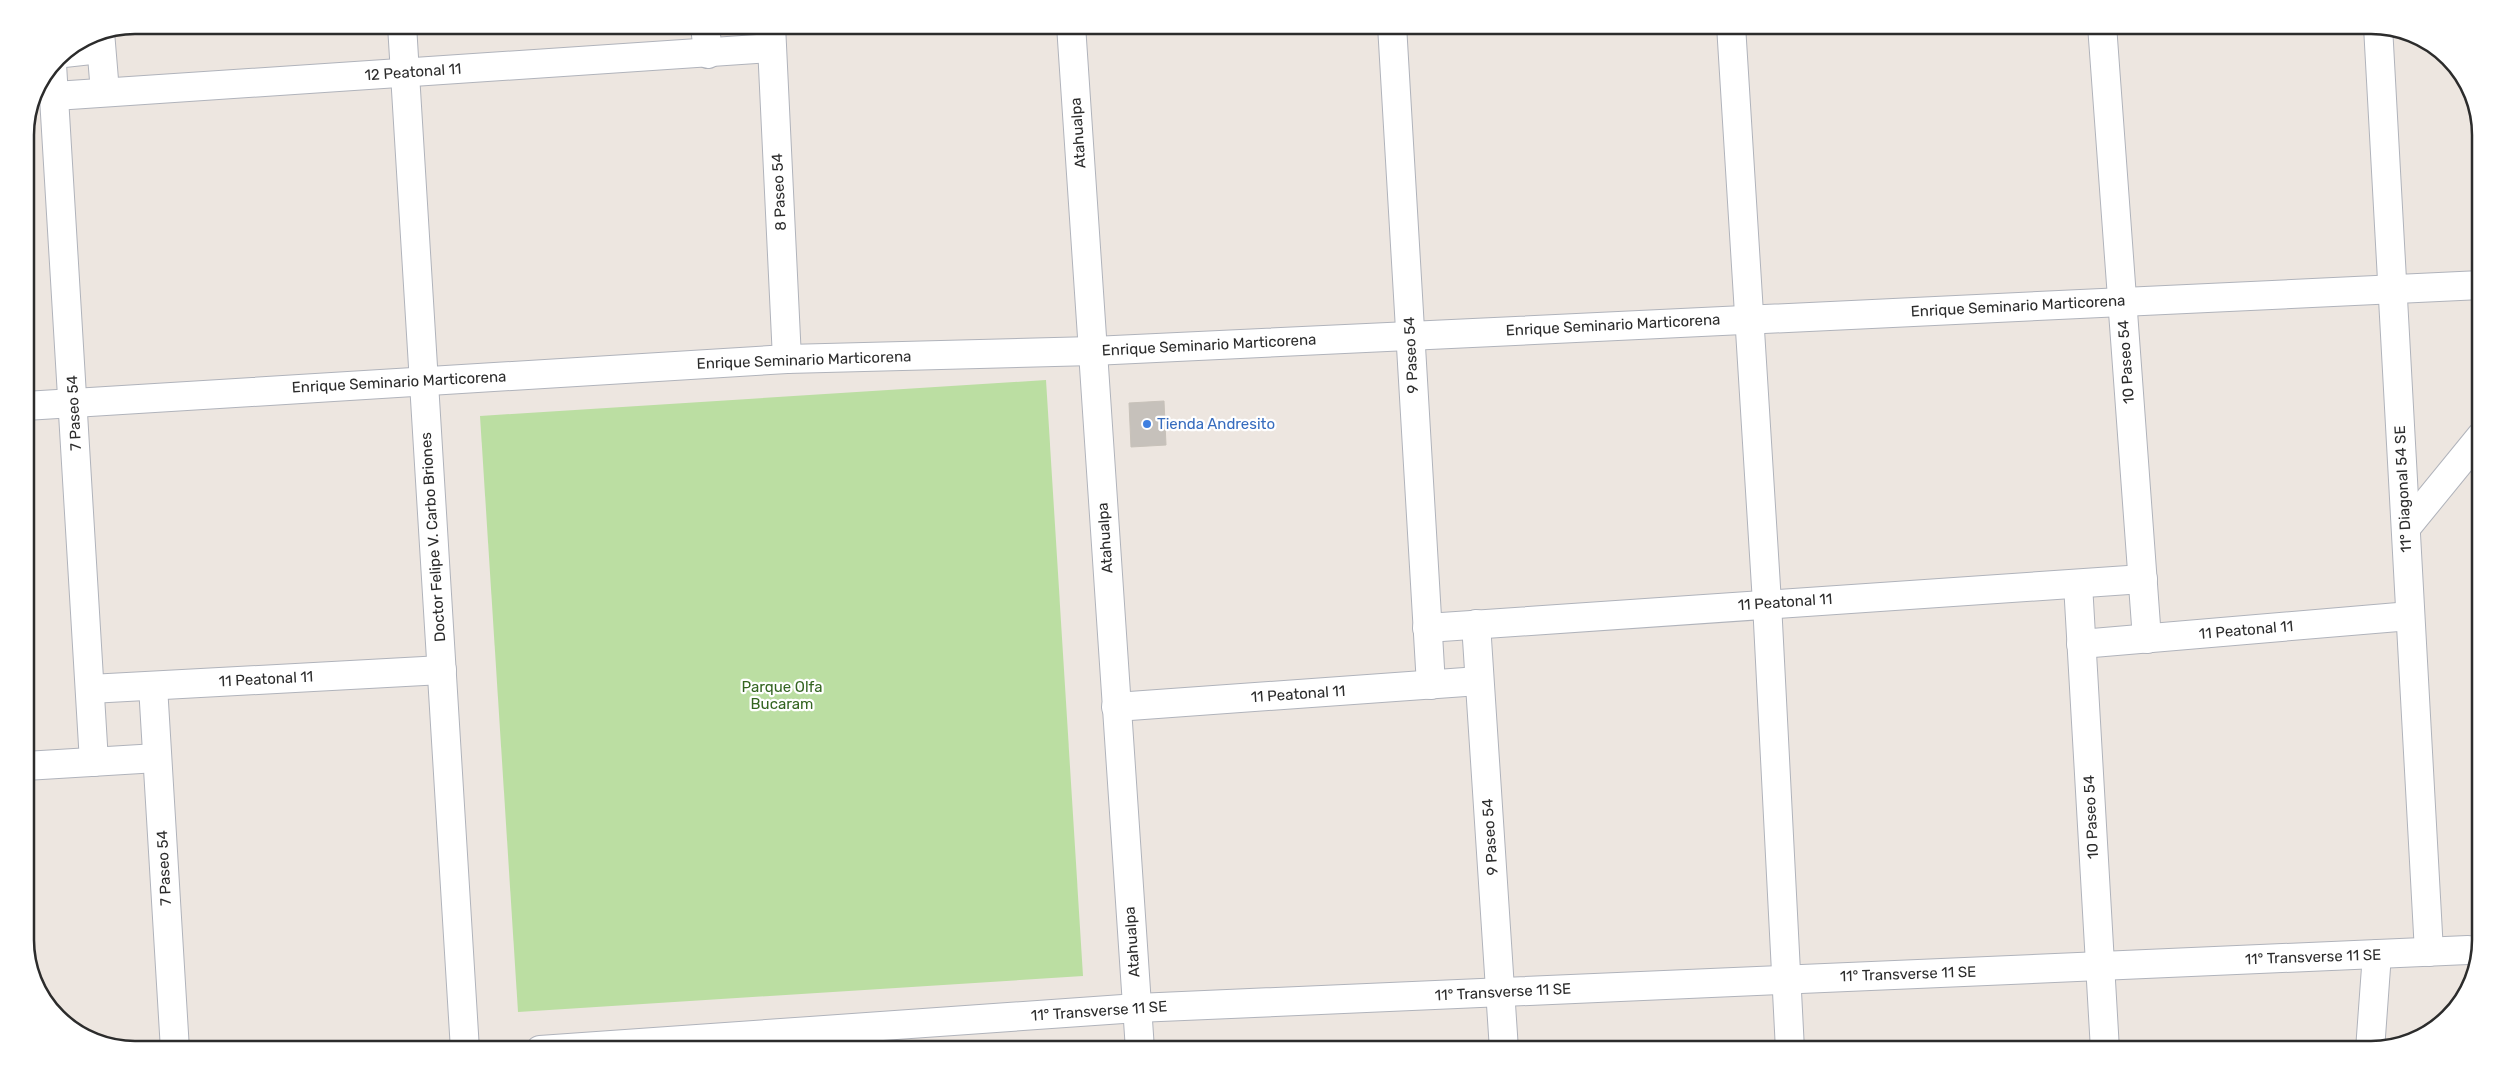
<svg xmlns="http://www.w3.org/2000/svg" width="2506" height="1075" viewBox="0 0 2506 1075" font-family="Rubik,sans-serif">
  <rect width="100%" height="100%" fill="#ede6e0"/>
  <path fill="#bbdea2" d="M1046 380 1083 976 518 1012 480 416Z"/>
  <path fill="#c6c1bb" stroke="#c8c2ba" d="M1164 401 1166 445 1131 447 1129 403Z"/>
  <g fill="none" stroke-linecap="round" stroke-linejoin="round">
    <g stroke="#b0b3bb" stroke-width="30">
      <g id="minor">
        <path d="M402 25 465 1050"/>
        <path d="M705 25 708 54"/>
        <path d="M771 25 787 359"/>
        <path d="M1392 25 1431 685"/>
        <path d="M1731 25 1767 603 1790 1050"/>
        <path d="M2102 25 2147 639"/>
        <path d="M2378 26 2429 952"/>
        <path d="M100 32 105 92"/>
        <path d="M64 53 100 49"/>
        <path d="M52 64 94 762"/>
        <path d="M55 96 772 48"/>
        <path d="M25 406 787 359 1093 351 2481 285"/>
        <path d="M2406 528 2481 436"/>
        <path d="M2078 584 2105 1050"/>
        <path d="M1476 624 1504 1050"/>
        <path d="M1427 628 2143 579"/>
        <path d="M2081 644 2410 616"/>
        <path d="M153 686 175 1050"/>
        <path d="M90 689 442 670"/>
        <path d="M1116 707 1479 681"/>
        <path d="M25 766 157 758"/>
        <path d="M540 1050 1137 1008 2468 950"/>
        <path d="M2370 1050 2377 954"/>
      </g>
    </g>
    <g stroke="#b0b3bb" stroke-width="30">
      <path id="tertiary" d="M1071 25 1140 1050"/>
    </g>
    <use href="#minor" stroke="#fff" stroke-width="28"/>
    <use href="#tertiary" stroke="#fff" stroke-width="28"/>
  </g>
  <circle fill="#3f7fe0" stroke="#fff" stroke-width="2" cx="1147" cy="424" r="5"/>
  <g text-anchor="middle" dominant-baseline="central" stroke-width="4.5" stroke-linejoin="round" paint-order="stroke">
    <g font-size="15" fill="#2c2c2c" stroke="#fff">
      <text transform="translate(413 72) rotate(-4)">12 Peatonal 11</text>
      <text transform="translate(1078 133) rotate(-94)">Atahualpa</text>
      <text transform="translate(779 192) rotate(-93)">8 Paseo 54</text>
      <text transform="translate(2018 306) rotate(-3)">Enrique Seminario Marticorena</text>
      <text transform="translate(1613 325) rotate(-3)">Enrique Seminario Marticorena</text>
      <text transform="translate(1209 345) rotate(-3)">Enrique Seminario Marticorena</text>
      <text transform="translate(1411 355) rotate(-93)">9 Paseo 54</text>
      <text transform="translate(804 360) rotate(-2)">Enrique Seminario Marticorena</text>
      <text transform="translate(2126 362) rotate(-94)">10 Paseo 54</text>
      <text transform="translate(399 382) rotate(-3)">Enrique Seminario Marticorena</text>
      <text transform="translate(74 413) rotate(-93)">7 Paseo 54</text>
      <text transform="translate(2403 489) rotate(-93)">11° Diagonal 54 SE</text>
      <text transform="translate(433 537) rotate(-94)">Doctor Felipe V. Carbo Briones</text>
      <text transform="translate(1105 538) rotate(-94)">Atahualpa</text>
      <text transform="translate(1785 602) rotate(-4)">11 Peatonal 11</text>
      <text transform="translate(2246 630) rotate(-5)">11 Peatonal 11</text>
      <text transform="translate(266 679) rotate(-3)">11 Peatonal 11</text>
      <text transform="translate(1298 694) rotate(-4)">11 Peatonal 11</text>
      <text transform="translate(2091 817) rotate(-93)">10 Paseo 54</text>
      <text transform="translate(1490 837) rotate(-94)">9 Paseo 54</text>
      <text transform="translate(164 868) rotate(-93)">7 Paseo 54</text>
      <text transform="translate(1132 942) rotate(-94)">Atahualpa</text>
      <text transform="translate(2313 957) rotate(-2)">11° Transverse 11 SE</text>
      <text transform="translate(1908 974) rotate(-2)">11° Transverse 11 SE</text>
      <text transform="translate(1503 992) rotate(-3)">11° Transverse 11 SE</text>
      <text transform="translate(1099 1011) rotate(-4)">11° Transverse 11 SE</text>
    </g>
    <g font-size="15" fill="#366cbe" stroke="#fff" text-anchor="start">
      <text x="1157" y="424">Tienda Andresito</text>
    </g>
    <g font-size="15" fill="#346521" stroke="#fff">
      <text x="782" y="687">Parque Olfa<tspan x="782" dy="17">Bucaram</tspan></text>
    </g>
  </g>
  <path d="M0 0H2506V1075H0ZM135 34H2371A101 101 0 0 1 2472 135V940A101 101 0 0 1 2371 1041H135A101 101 0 0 1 34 940V135A101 101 0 0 1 135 34Z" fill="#fff" fill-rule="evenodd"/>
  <path fill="none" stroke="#2c2c2c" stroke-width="2.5" d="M135 34H2371A101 101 0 0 1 2472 135V940A101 101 0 0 1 2371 1041H135A101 101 0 0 1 34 940V135A101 101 0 0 1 135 34Z"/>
</svg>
